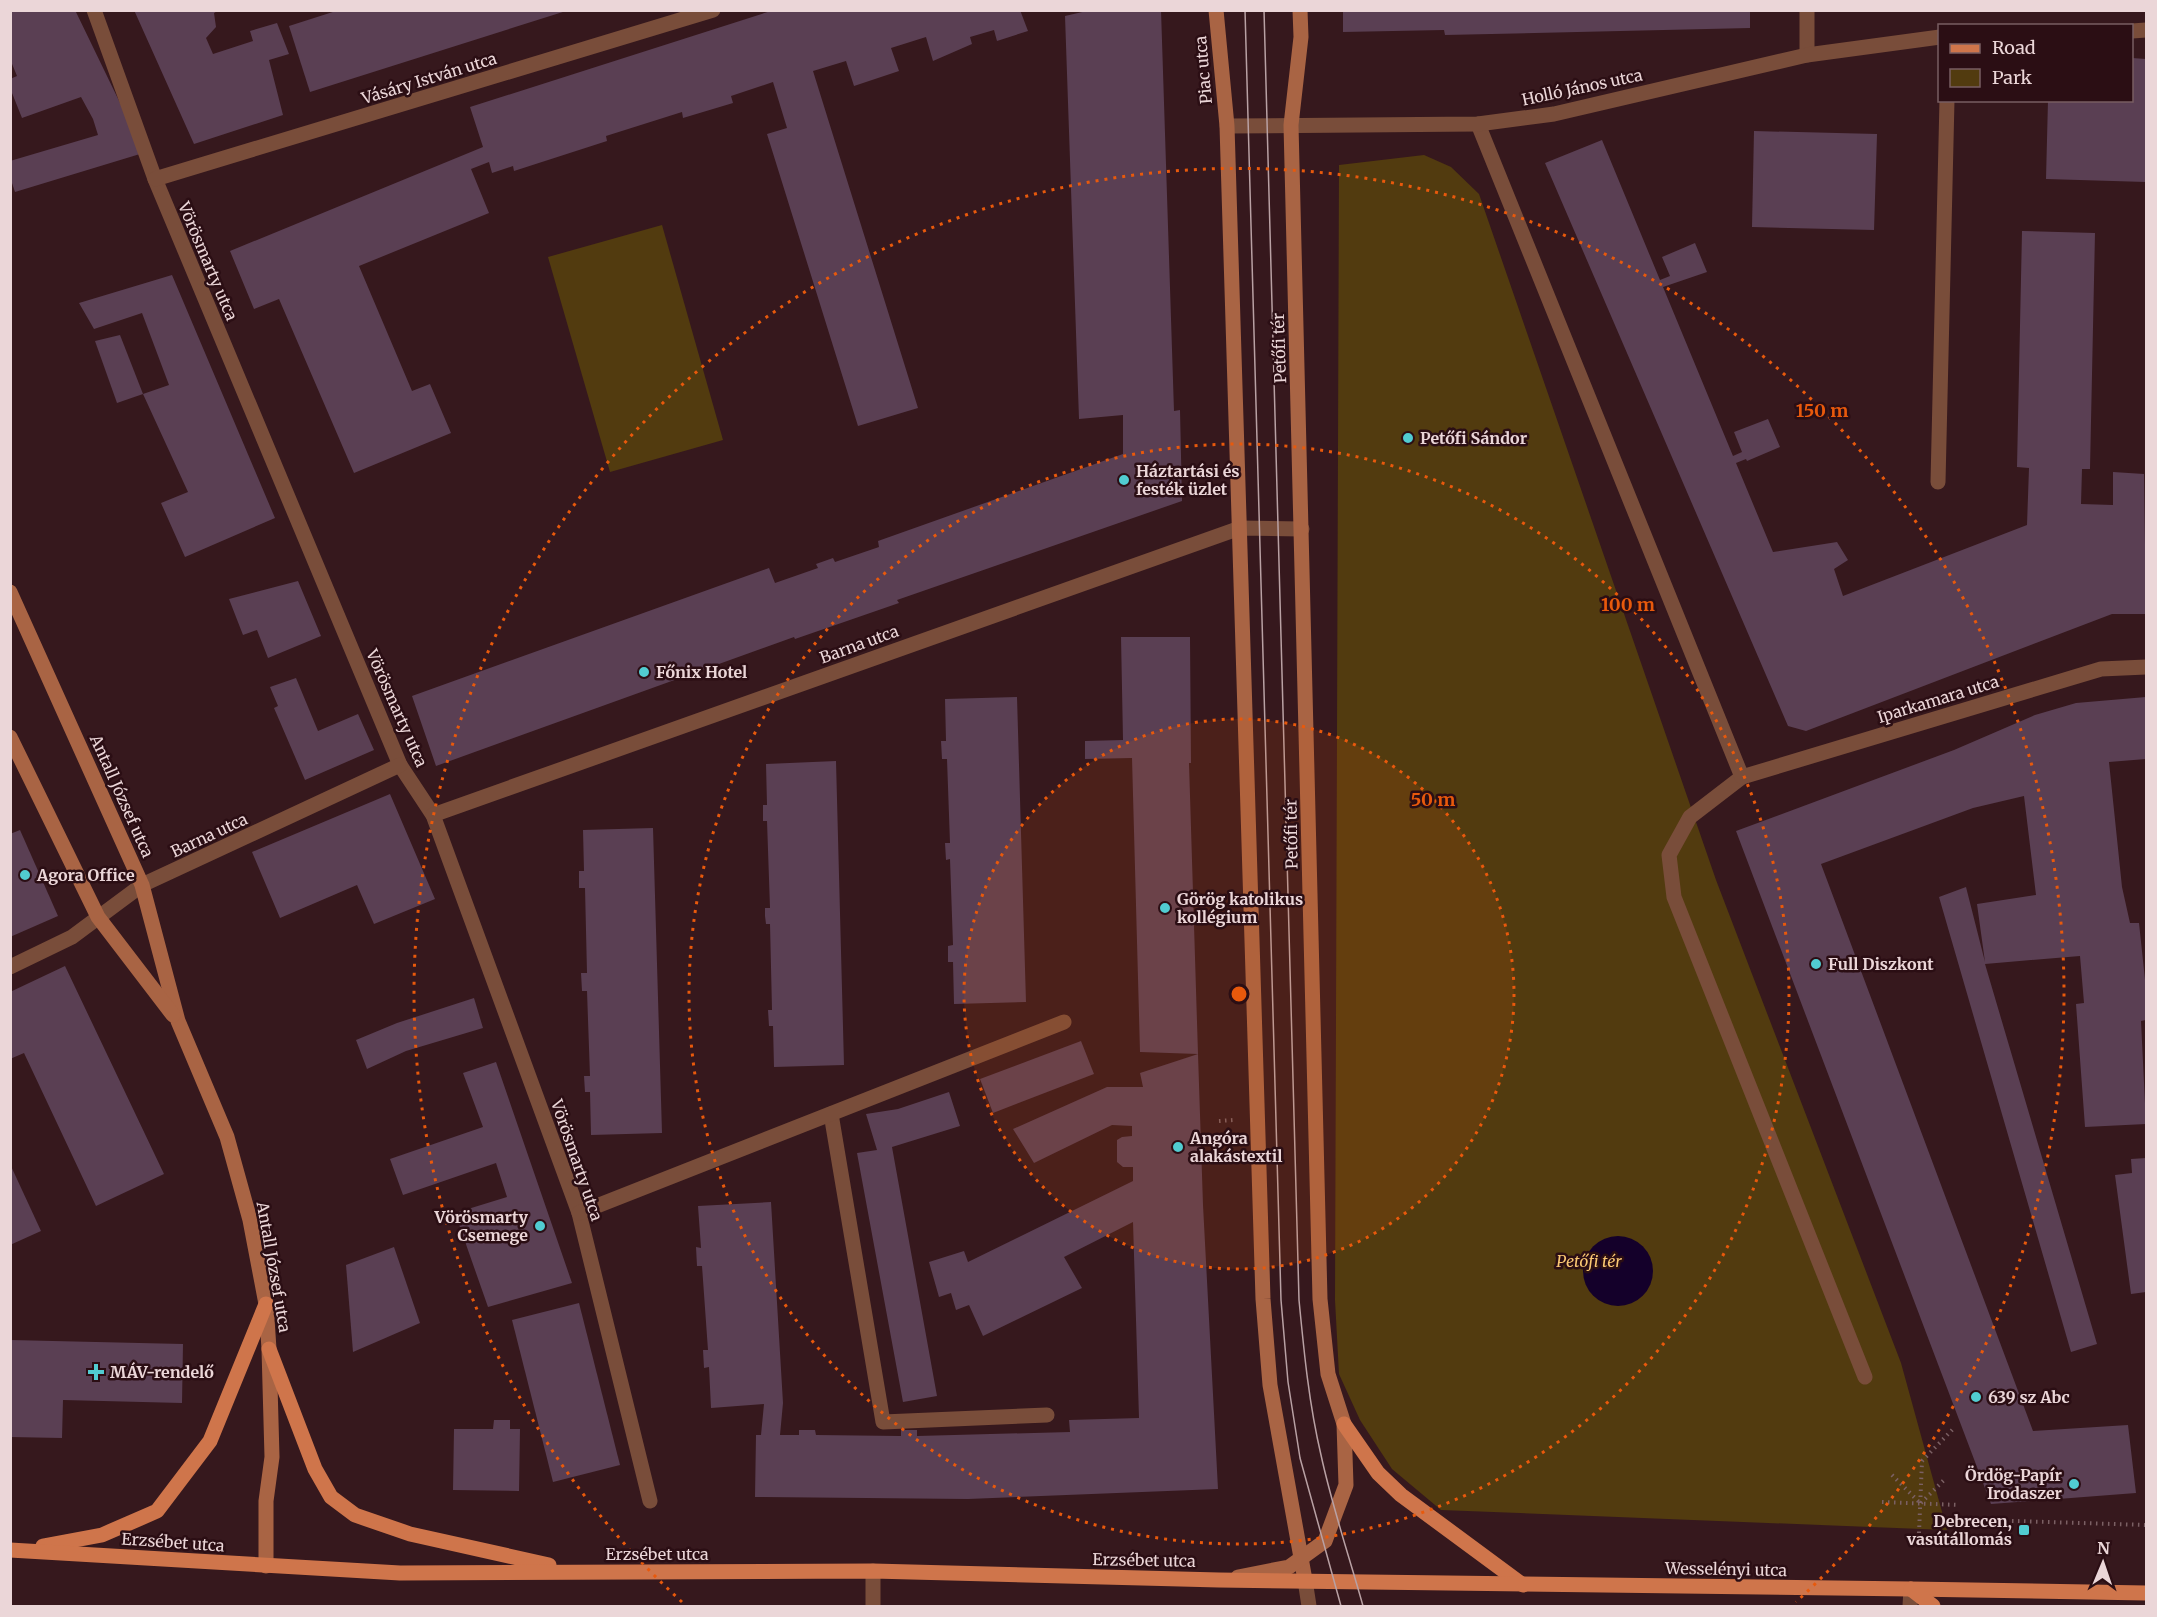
<svg xmlns="http://www.w3.org/2000/svg" width="2157" height="1617" viewBox="0 0 2157 1617" font-family="Merriweather,serif">
  <rect width="100%" height="100%" fill="#36181d"/>
  <g fill="#523b0f">
    <path d="M1424 155 1451 167 1479 194 1716 880 1901 1363 1947 1530 1441 1510 1392 1469 1360 1420 1339 1374 1335 1300 1339 165Z"/>
    <path d="M662 225 723 440 610 472 548 257Z"/>
  </g>
  <circle fill="#14002a" cx="1618" cy="1271" r="35"/>
  <g fill="#5a3f53">
    <path d="M10 10H75L122 107 140 154 15 192 10 177V161L98 135 93 119 81 97 22 118 10 88V79L17 76 10 59Z"/>
    <path d="M134 10H219L214 13 216 27 206 38 213 54 253 41 250 31 277 23 289 54 269 60 283 115 194 144Z"/>
    <path d="M339 10H566V11L310 92 289 26Z"/>
    <path d="M774 10H1020L1028 31 997 41 994 30 970 37 972 44 933 61 926 37 891 48 899 71 854 86 846 61 813 71 918 408 858 426 767 134 787 128 773 82 731 96 733 103 683 118 682 112 606 136 607 141 514 171 513 166 492 173 489 162 471 169 489 213 359 266 412 391 430 384 451 433 354 473 279 299 254 309 230 251 483 147 470 107Z"/>
    <path d="M1091 10H1161L1174 411 1180 410 1182 501 897 600 899 603 795 639 794 637 436 766 412 696 769 568 775 583 818 568 816 564 833 558 835 562 879 547 878 541 1123 454V415L1079 419 1065 16Z"/>
    <path d="M1343 10H1750V28L1445 35 1444 30 1343 32Z"/>
    <path d="M2132 58 2146 59V182L2046 179 2048 100H2132Z"/>
    <path d="M1754 131 1877 134 1874 230 1752 227Z"/>
    <path d="M1602 140 1660 280 1670 276 1662 257 1695 243 1707 272 1663 287 1733 456 1742 452 1734 432 1768 419 1780 447 1747 461 1746 459 1736 463 1773 552 1837 542 1848 560 1834 569 1843 596 2027 525 2029 468 2017 467 2022 231 2095 233 2090 469H2082L2081 504 2113 505V472L2144 474 2146 614H2112L1806 731 1788 726 1545 163Z"/>
    <path d="M172 275 275 518 185 557 161 503 188 492 143 394 169 385 142 313 94 329 79 303Z"/>
    <path d="M120 335 143 394 117 403 95 341Z"/>
    <path d="M298 581 321 636 268 658 257 630 243 635 229 599Z"/>
    <path d="M1121 637H1190L1191 763H1189L1198 1054 1140 1052 1132 758 1085 759V741L1123 740Z"/>
    <path d="M296 678 318 731 358 714 374 750 305 780 274 708 278 706 270 687Z"/>
    <path d="M1017 697 1026 1002 954 1004 953 962H948V946L953 945 950 859 946 860 945 843H950L947 759H942L941 741H946L945 699Z"/>
    <path d="M2146 697V759L2109 762 2122 887 2130 923H2139L2146 989V1020L2141 1021 2146 1124 2085 1127 2076 1004 2084 1003 2080 956 1985 964 2097 1344 2071 1352 1939 897 1966 887 1985 962 1977 904 2036 895 2024 796 1973 808 1821 864 2033 1431 2128 1425 2136 1493 1991 1504 1736 831 1954 750 2035 715 2076 703Z"/>
    <path d="M836 761 844 1065 774 1067 773 1026H769L768 1010H772L770 924H766L765 916V908H770L767 821H763V805H767L766 764Z"/>
    <path d="M390 794 435 899 374 924 357 885 280 918 252 852Z"/>
    <path d="M653 828 662 1133 591 1135 590 1092H585L584 1076H590L587 991H582L581 973H587L585 888H579V871H584L583 830Z"/>
    <path d="M20 830 58 916 10 937V834Z"/>
    <path d="M65 966 164 1174 96 1206 24 1053 10 1059V992Z"/>
    <path d="M474 998 483 1028 406 1051 367 1069 356 1040 397 1023Z"/>
    <path d="M1081 1041 1094 1074 993 1113 980 1079Z"/>
    <path d="M1198 1054 1203 1205 1218 1489 968 1499 755 1497 756 1435H761L764 1404 711 1408 709 1367 704 1368 703 1350H708L702 1266H697L696 1247 701 1248 698 1206 771 1202 783 1403 780 1435H799V1430H815L816 1435 901 1436V1430H917V1436L1070 1432 1069 1420 1139 1418 1133 1222 1064 1257 1082 1288 983 1336 969 1305 956 1310 951 1293 939 1297 929 1262 964 1251 968 1262 1133 1181V1167H1123L1117 1162V1140L1122 1137 1132 1136V1126L1112 1125 1034 1163 1013 1129 1107 1087H1143L1140 1073Z"/>
    <path d="M496 1062 572 1283 488 1307 455 1213 507 1197 496 1163 403 1195 390 1159 483 1127 463 1073Z"/>
    <path d="M949 1092 960 1126 892 1147 937 1396 903 1402 857 1153 877 1150 866 1114 898 1109Z"/>
    <path d="M2146 1158V1292L2131 1294 2115 1175 2132 1173 2131 1159Z"/>
    <path d="M10 1164 41 1231 10 1245Z"/>
    <path d="M394 1247 420 1323 353 1352 346 1265Z"/>
    <path d="M579 1303 620 1465 553 1482 512 1320Z"/>
    <path d="M10 1340 183 1344 182 1403 63 1400 62 1438 10 1437Z"/>
    <path d="M494 1420H510V1429H520L519 1491 453 1490 454 1429H493Z"/>
  </g>
  <g fill="none" stroke-linecap="round" stroke-linejoin="round">
    <g stroke="#7b6064" stroke-width="4" stroke-dasharray="1.5 4.5" stroke-linecap="butt">
      <path d="M1219 1121 1233 1120"/>
      <path d="M1892 1475 1920 1503"/>
      <path d="M1882 1502 1959 1505"/>
      <path d="M1921 1503 1946 1478"/>
      <path d="M1982 1520 2146 1525"/>
      <path d="M1919 1533 1922 1461 1954 1428"/>
    </g>
    <path stroke="#794d3a" stroke-width="15" d="M1742 777 1690 817 1669 855 1674 897 1865 1377"/>
    <g stroke="#794d3a" stroke-width="15">
      <path d="M94 10 155 179 400 765 433 815 579 1213 650 1501"/>
      <path d="M1807 10V55"/>
      <path d="M2132 31 2146 30"/>
      <path d="M1478 124 1742 777 2101 669 2146 667"/>
      <path d="M1227 126 1478 124 1554 114 1807 55 1940 37"/>
      <path d="M155 179 713 10"/>
      <path d="M1938 482 1947 100"/>
      <path d="M433 815 1240 528 1302 529"/>
      <path d="M10 967 72 937 142 885 400 765"/>
      <path d="M831 1114 883 1422 1047 1415"/>
      <path d="M579 1213 1064 1022"/>
      <path d="M1305 1580 1309 1606"/>
      <path d="M873 1606V1571"/>
      <path d="M1910 1606 1911 1589"/>
    </g>
    <g stroke="#a96444" stroke-width="15">
      <path d="M1216 10 1227 126 1263 1299 1270 1385 1305 1580"/>
      <path d="M10 592 142 885 178 1021 227 1137 250 1220 266 1304 269 1349 272 1457 266 1501V1566"/>
      <path d="M10 737 98 917 173 1015"/>
      <path d="M1238 1577 1289 1567 1325 1541 1346 1485 1344 1424 1328 1374 1320 1299 1291 125 1301 37 1300 10"/>
    </g>
    <g stroke="#cf754b" stroke-width="15">
      <path d="M269 1349 315 1469 331 1497 355 1515 410 1534 549 1565"/>
      <path d="M1344 1424 1378 1473 1401 1495 1523 1585"/>
      <path d="M43 1546 102 1535 157 1511 210 1441 266 1304"/>
      <path d="M10 1550 400 1573 873 1571 1219 1580 1911 1589 2146 1593"/>
      <path d="M1911 1589 1933 1606"/>
    </g>
    <g stroke="#b9a1a4" stroke-width="1.5">
      <path d="M1245 10 1281 1300 1288 1382 1300 1458 1341 1606"/>
      <path d="M1264 10 1299 1300C1304 1352 1309 1404 1321 1455 1332 1506 1349 1556 1363 1606"/>
    </g>
  </g>
  <circle cx="1239" cy="994" r="275" fill="#e8590c" fill-opacity=".12"/>
  <g fill="none" stroke="#e8590c" stroke-width="3" stroke-dasharray="3 6">
    <circle cx="1239" cy="994" r="275"/>
    <circle cx="1239" cy="994" r="550"/>
    <path d="M682 1602A825 825 0 1 1 1796 1602"/>
  </g>
  <g fill="#51ccd1" stroke="#2b0e14" stroke-width="2">
    <circle cx="1408" cy="438" r="6"/>
    <circle cx="1124" cy="480" r="6"/>
    <circle cx="644" cy="672" r="6"/>
    <circle cx="25" cy="875" r="6"/>
    <circle cx="1165" cy="908" r="6"/>
    <circle cx="1816" cy="964" r="6"/>
    <circle cx="1178" cy="1147" r="6"/>
    <circle cx="540" cy="1226" r="6"/>
    <path d="M93 1363h6v6h6v6h-6v6h-6v-6h-6v-6h6z"/>
    <circle cx="1976" cy="1397" r="6"/>
    <circle cx="2074" cy="1484" r="6"/>
    <rect x="2018" y="1524" width="12" height="12" rx="3"/>
  </g>
  <g text-anchor="middle" dominant-baseline="central" stroke-width="5" stroke-linejoin="round" paint-order="stroke">
    <g font-size="16" fill="#ebd6d8" stroke="#2b0e14">
      <text transform="translate(1203 70) rotate(-95)">Piac utca</text>
      <text transform="translate(429 78) rotate(-17)">Vásáry István utca</text>
      <text transform="translate(1582 87) rotate(-12)">Holló János utca</text>
      <text transform="translate(208 261) rotate(67)">Vörösmarty utca</text>
      <text transform="translate(1279 348) rotate(-92)">Petőfi tér</text>
      <text transform="translate(859 644) rotate(-20)">Barna utca</text>
      <text transform="translate(1938 699) rotate(-17)">Iparkamara utca</text>
      <text transform="translate(397 708) rotate(66)">Vörösmarty utca</text>
      <text transform="translate(122 796) rotate(66)">Antall József utca</text>
      <text transform="translate(1291 834) rotate(-91)">Petőfi tér</text>
      <text transform="translate(209 835) rotate(-25)">Barna utca</text>
      <text transform="translate(577 1160) rotate(71)">Vörösmarty utca</text>
      <text transform="translate(274 1267) rotate(80)">Antall József utca</text>
      <text transform="translate(173 1542) rotate(4)">Erzsébet utca</text>
      <text x="657" y="1554">Erzsébet utca</text>
      <text transform="translate(1144 1560) rotate(1)">Erzsébet utca</text>
      <text transform="translate(1726 1569) rotate(1)">Wesselényi utca</text>
    </g>
    <g font-size="16" font-weight="bold" fill="#ebd6d8" stroke="#2b0e14" text-anchor="start">
      <text x="1420" y="438">Petőfi Sándor</text>
      <text x="1136" y="471">Háztartási és<tspan x="1136" dy="18">festék üzlet</tspan></text>
      <text x="656" y="672">Főnix Hotel</text>
      <text x="37" y="875">Agora Office</text>
      <text x="1177" y="899">Görög katolikus<tspan x="1177" dy="18">kollégium</tspan></text>
      <text x="1828" y="964">Full Diszkont</text>
      <text x="1190" y="1138">Angóra<tspan x="1190" dy="18">alakástextil</tspan></text>
      <text x="528" y="1217" text-anchor="end">Vörösmarty<tspan x="528" dy="18">Csemege</tspan></text>
      <text x="110" y="1372">MÁV-rendelő</text>
      <text x="1988" y="1397">639 sz Abc</text>
      <text x="2062" y="1475" text-anchor="end">Ördög-Papír<tspan x="2062" dy="18">Irodaszer</tspan></text>
      <text x="2012" y="1521" text-anchor="end">Debrecen,<tspan x="2012" dy="18">vasútállomás</tspan></text>
    </g>
    <g font-size="16" font-style="italic" fill="#fbc873" stroke="#2b0e14">
      <text x="1589" y="1261">Petőfi tér</text>
    </g>
  </g>
  <circle cx="1239" cy="994" r="9" fill="#e8590c" stroke="#2b0e14" stroke-width="3"/>
  <g font-size="18" text-anchor="middle" font-weight="bold" fill="#e8590c" stroke="#2b0e14" stroke-width="5" stroke-linejoin="round" paint-order="stroke">
    <text x="1822" y="417">150 m</text>
    <text x="1628" y="611">100 m</text>
    <text x="1433" y="806">50 m</text>
  </g>
  <rect width="2157" height="1617" fill="none" stroke="#ebd6d8" stroke-width="24"/>
  <rect x="1938" y="24" width="195" height="78" fill="#2b0e14" stroke="#785e62" stroke-width="1.5"/>
  <rect x="1950" y="44" width="30" height="9" fill="#cf754b" stroke="#785e62" stroke-width="1.5"/>
  <text x="1992" y="54" font-size="18" fill="#ebd6d8">Road</text>
  <rect x="1950" y="69" width="30" height="18" fill="#523b0f" stroke="#785e62" stroke-width="1.5"/>
  <text x="1992" y="84" font-size="18" fill="#ebd6d8">Park</text>
  <g transform="translate(2103 1563) rotate(2)" stroke="#2b0e14" stroke-width="4.5" paint-order="stroke">
  <path d="M0-4.5L10 22L0 15L-10 22Z" fill="#ebd6d8"/>
  <text y="-9" font-size="16" font-weight="bold" text-anchor="middle" fill="#ebd6d8">N</text>
  </g>
</svg>
